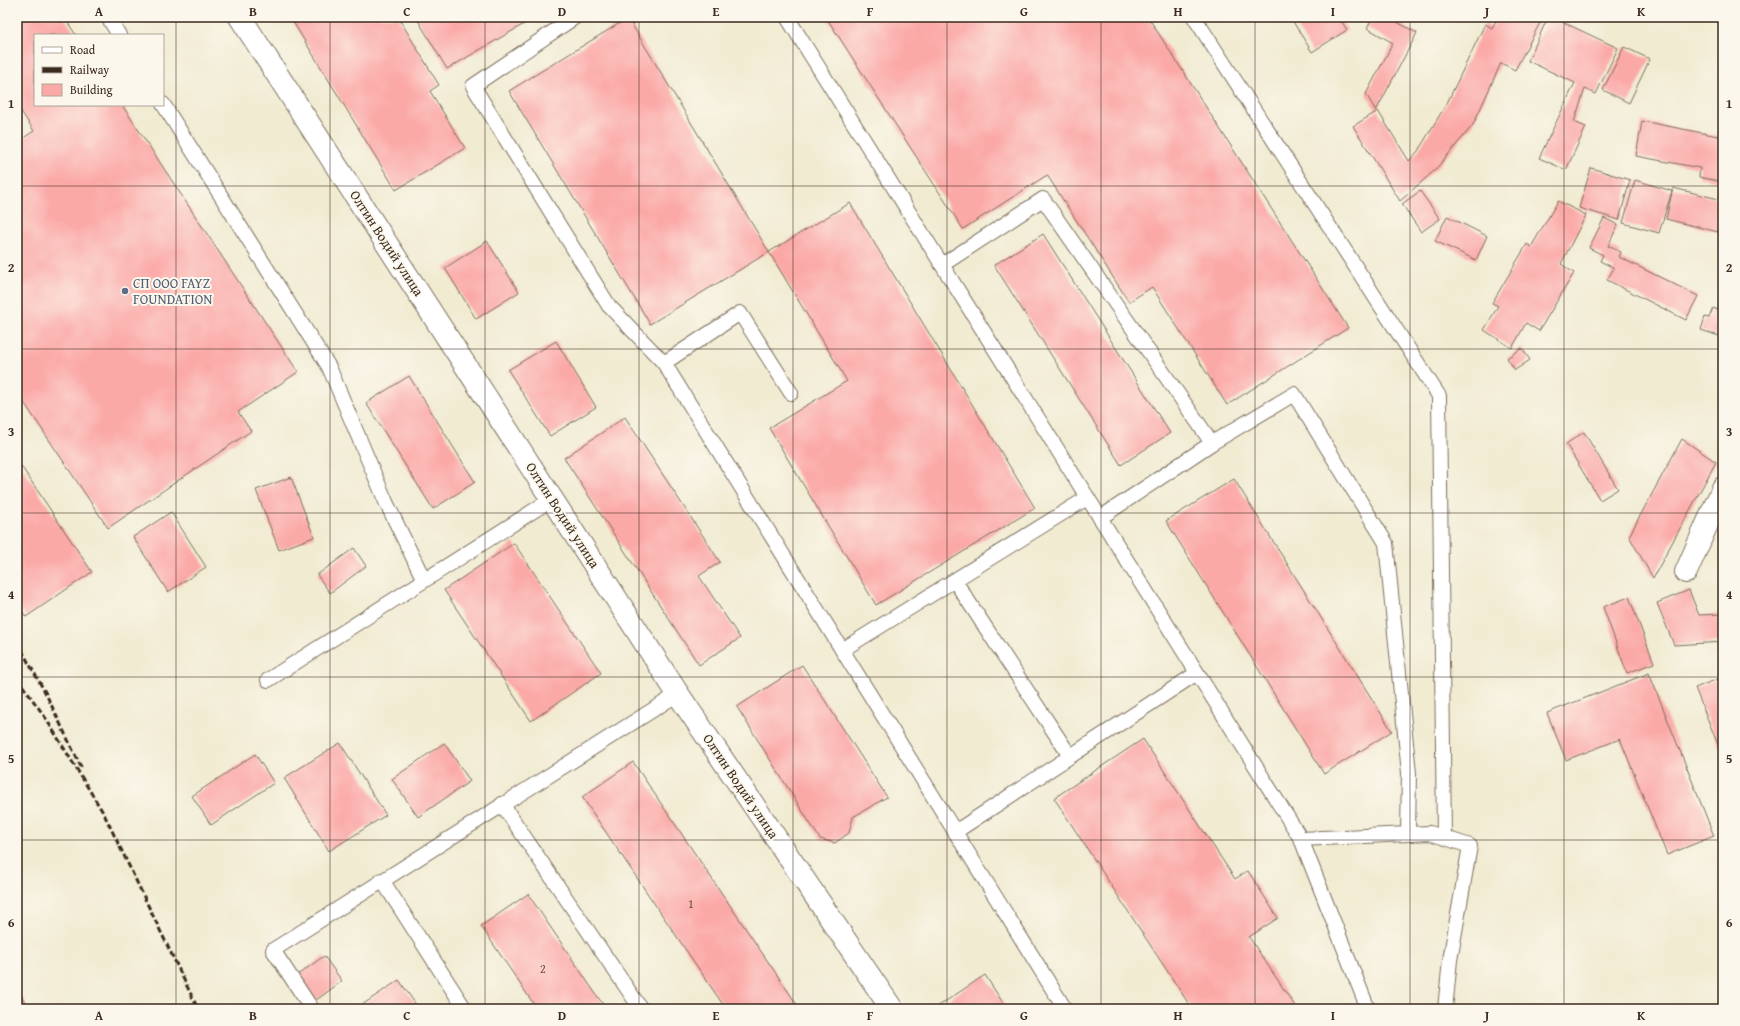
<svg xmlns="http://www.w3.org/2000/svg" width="1740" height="1026" viewBox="0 0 1740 1026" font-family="'Gentium Book Plus',serif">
  <rect width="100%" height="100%" fill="#fbf7ec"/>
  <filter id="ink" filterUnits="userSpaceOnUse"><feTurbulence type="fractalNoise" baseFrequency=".025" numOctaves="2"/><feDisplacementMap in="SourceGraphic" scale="8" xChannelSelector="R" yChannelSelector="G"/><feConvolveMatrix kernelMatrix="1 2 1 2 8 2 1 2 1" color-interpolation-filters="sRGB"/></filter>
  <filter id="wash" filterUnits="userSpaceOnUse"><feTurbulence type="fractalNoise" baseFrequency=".012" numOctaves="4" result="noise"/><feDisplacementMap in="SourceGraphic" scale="16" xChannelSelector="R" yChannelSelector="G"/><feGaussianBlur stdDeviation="0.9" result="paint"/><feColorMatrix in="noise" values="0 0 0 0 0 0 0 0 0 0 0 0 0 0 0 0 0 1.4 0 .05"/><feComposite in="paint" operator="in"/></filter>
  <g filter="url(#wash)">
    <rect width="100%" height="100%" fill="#f1ebd2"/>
    <g id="blocks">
      <g fill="#fba9a7">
        <path d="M17 17H64L76 35H35V105H122L298 372 238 412 251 431 108 528 17 392V142L34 131 17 105Z"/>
        <path d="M290 17H398L439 85 430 91 465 148 396 190Z"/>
        <path d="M416 17H536L447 69Z"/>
        <path d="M826 17H1148L1348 328 1227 405 1152 287 1129 302 1047 175 963 229Z"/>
        <path d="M1290 17H1339L1347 30 1312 52Z"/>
        <path d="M1373 17H1388L1417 33 1376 111 1366 94 1393 43 1367 28Z"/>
        <path d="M1498 17H1543L1515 70 1501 63 1473 125 1435 170 1400 201 1353 126 1378 111 1409 161 1418 151 1447 103 1485 24 1492 28Z"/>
        <path d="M1548 17H1552L1618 48 1596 94 1585 89 1574 122 1586 127 1566 170 1539 158 1575 83 1528 61Z"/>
        <path d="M628 18 769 252 650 324 509 91Z"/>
        <path d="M1624 47 1650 59 1629 103 1603 90Z"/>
        <path d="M1642 121 1723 137V182L1699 177 1700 168 1636 156Z"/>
        <path d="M1591 168 1630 180 1619 220 1579 208Z"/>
        <path d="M1635 180 1672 191 1659 233 1623 223Z"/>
        <path d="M1673 188 1723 200V210L1718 232 1666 219Z"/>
        <path d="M1420 191 1440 219 1421 232 1402 204Z"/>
        <path d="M1558 201 1586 215 1561 264 1574 273 1539 331 1526 323 1512 348 1484 330 1498 306 1492 303 1527 244 1531 247Z"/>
        <path d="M850 203 1035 508 876 605 769 428 847 381 769 252Z"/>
        <path d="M1447 216 1487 236 1476 260 1435 241Z"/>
        <path d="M1604 218 1618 225 1608 246 1621 252 1619 257 1698 296 1686 320 1607 280 1614 268 1600 261 1603 255 1589 248Z"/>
        <path d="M1043 234 1170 433 1121 465 994 265Z"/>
        <path d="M487 241 519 292 476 319 445 268Z"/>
        <path d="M1713 308 1723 312 1722 337 1701 330 1705 317 1709 318Z"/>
        <path d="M556 341 596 407 550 436 508 370Z"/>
        <path d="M1522 348 1530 360 1515 370 1507 358Z"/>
        <path d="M409 376 475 482 433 509 366 403Z"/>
        <path d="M625 417 720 562 699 576 740 638 699 665 564 458Z"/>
        <path d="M1584 432 1618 489 1600 500 1566 444Z"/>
        <path d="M1682 439 1716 462 1653 578 1629 536Z"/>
        <path d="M17 460 92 572 26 617 17 604Z"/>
        <path d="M291 477 314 537 279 550 256 490Z"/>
        <path d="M1234 479 1392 731 1324 774 1166 521Z"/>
        <path d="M171 512 206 567 168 592 133 537Z"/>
        <path d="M514 543 601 673 531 721 444 590Z"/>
        <path d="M354 548 366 566 330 593 317 575Z"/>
        <path d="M1689 590 1699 615 1723 614V642L1674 645 1657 603Z"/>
        <path d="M1629 597 1654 663 1627 673 1603 607Z"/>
        <path d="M802 665 887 797 853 817 849 833 835 843 820 839 737 707Z"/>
        <path d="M1649 673 1714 836 1667 855 1620 739 1566 760 1547 713Z"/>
        <path d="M1723 677V757L1695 688Z"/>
        <path d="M1143 739 1235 879 1248 871 1278 918 1249 937 1297 1009H1192L1054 798Z"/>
        <path d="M340 743 386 815 329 851 284 778Z"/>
        <path d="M444 743 470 781 418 817 392 779Z"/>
        <path d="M255 754 274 783 211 825 192 796Z"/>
        <path d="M633 762 800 1009H726L582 797Z"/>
        <path d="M528 894 606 1009H537L481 926Z"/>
        <path d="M324 956 342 981 315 1001 296 976Z"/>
        <path d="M985 975 1007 1009H934Z"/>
        <path d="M399 980 419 1009H356Z"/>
        <path d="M17 987 28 1009H17Z"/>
      </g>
    </g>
  </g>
  <g filter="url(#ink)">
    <use href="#blocks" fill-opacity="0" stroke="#7b6e5d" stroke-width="1"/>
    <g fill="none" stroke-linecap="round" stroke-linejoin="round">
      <g stroke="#7b6e5d" stroke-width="16">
        <g id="service">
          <path d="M108 17 119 35"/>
          <path d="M575 17 473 86 609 306 664 363 1065 1009"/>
          <path d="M787 17 1301 839 1430 833 1470 846 1450 960 1445 1009"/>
          <path d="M1194 17 1439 396 1444 837"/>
          <path d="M163 104 329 367 386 502 424 580"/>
          <path d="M942 265 1043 199 1212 443 1100 518"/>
          <path d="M664 363 740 313 791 393"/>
          <path d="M1212 443 1294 394 1386 543 1409 773 1408 834"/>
          <path d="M955 581 1070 756"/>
          <path d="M842 650 1087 498"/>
          <path d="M268 680 552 499"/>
          <path d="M502 804 641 1009"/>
          <path d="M955 832 1197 673"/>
          <path d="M1301 839 1368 1009"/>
          <path d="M382 880 465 1009"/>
          <path d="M312 1009 273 950 678 694"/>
        </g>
      </g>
      <g stroke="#7b6e5d" stroke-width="24">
        <g id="minor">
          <path d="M240 17 678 694 892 1009"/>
          <path d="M1686 572 1723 488"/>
        </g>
      </g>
      <use href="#service" stroke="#fff" stroke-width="14"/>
      <use href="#minor" stroke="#fff" stroke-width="22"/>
      <g stroke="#3b2a1e" stroke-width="3" stroke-dasharray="6 3" stroke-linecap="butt">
        <path d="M17 642 45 692 82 769"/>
        <path d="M17 678 45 717 104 814 198 1009"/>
      </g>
    </g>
  </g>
  <path fill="none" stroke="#3b2a1e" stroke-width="1" stroke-opacity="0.55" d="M176 17V1009M330 17V1009M485 17V1009M639 17V1009M793 17V1009M947 17V1009M1101 17V1009M1255 17V1009M1410 17V1009M1564 17V1009M17 186H1723M17 349H1723M17 513H1723M17 677H1723M17 840H1723"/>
  <circle fill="#5c6f8a" stroke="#fbf7ec" stroke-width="1.5" cx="125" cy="291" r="4"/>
  <g text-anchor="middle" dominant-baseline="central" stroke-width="4" stroke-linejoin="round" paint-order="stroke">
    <g font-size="12" fill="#6b4a40">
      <text x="691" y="903">1</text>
      <text x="543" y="968">2</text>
    </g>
    <g font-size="14" fill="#3b2a1e" stroke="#fbf7ec">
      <text transform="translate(387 243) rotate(57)">Олтин Водий улица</text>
      <text transform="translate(563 515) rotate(57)">Олтин Водий улица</text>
      <text transform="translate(741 786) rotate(56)">Олтин Водий улица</text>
    </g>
    <g font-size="14" fill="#4e5e75" stroke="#fbf7ec" text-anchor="start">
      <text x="133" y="283">СП ООО FAYZ<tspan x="133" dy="16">FOUNDATION</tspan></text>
    </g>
  </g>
  <rect width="1740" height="1026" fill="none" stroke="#fbf7ec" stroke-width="44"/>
  <rect x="34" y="34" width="130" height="72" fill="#fbf7ec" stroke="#aea59a"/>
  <rect x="42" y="47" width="20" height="6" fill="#ffffff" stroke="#aea59a"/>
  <text x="70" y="54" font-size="12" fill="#3b2a1e">Road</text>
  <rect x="42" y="67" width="20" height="6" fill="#3b2a1e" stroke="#aea59a"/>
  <text x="70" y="74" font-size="12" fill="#3b2a1e">Railway</text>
  <rect x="42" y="84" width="20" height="12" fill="#fba9a7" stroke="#aea59a"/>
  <text x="70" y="94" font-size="12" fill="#3b2a1e">Building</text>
  <rect x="22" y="22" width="1696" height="982" fill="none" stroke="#3b2a1e" stroke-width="1.5"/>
  <g font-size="13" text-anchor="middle" font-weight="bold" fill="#3b2a1e">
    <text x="99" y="16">A</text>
    <text x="253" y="16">B</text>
    <text x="407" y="16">C</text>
    <text x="562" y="16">D</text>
    <text x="716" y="16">E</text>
    <text x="870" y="16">F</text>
    <text x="1024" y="16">G</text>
    <text x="1178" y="16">H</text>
    <text x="1333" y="16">I</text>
    <text x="1487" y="16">J</text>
    <text x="1641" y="16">K</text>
    <text x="11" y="108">1</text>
    <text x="1729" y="108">1</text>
    <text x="11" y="272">2</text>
    <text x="1729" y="272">2</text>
    <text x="11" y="436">3</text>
    <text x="1729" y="436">3</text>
    <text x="11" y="599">4</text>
    <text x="1729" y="599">4</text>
    <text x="11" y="763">5</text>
    <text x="1729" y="763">5</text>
    <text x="11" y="927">6</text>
    <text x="1729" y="927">6</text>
    <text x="99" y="1020">A</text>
    <text x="253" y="1020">B</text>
    <text x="407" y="1020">C</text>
    <text x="562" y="1020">D</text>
    <text x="716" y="1020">E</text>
    <text x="870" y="1020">F</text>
    <text x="1024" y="1020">G</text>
    <text x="1178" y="1020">H</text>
    <text x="1333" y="1020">I</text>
    <text x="1487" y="1020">J</text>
    <text x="1641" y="1020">K</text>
  </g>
</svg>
